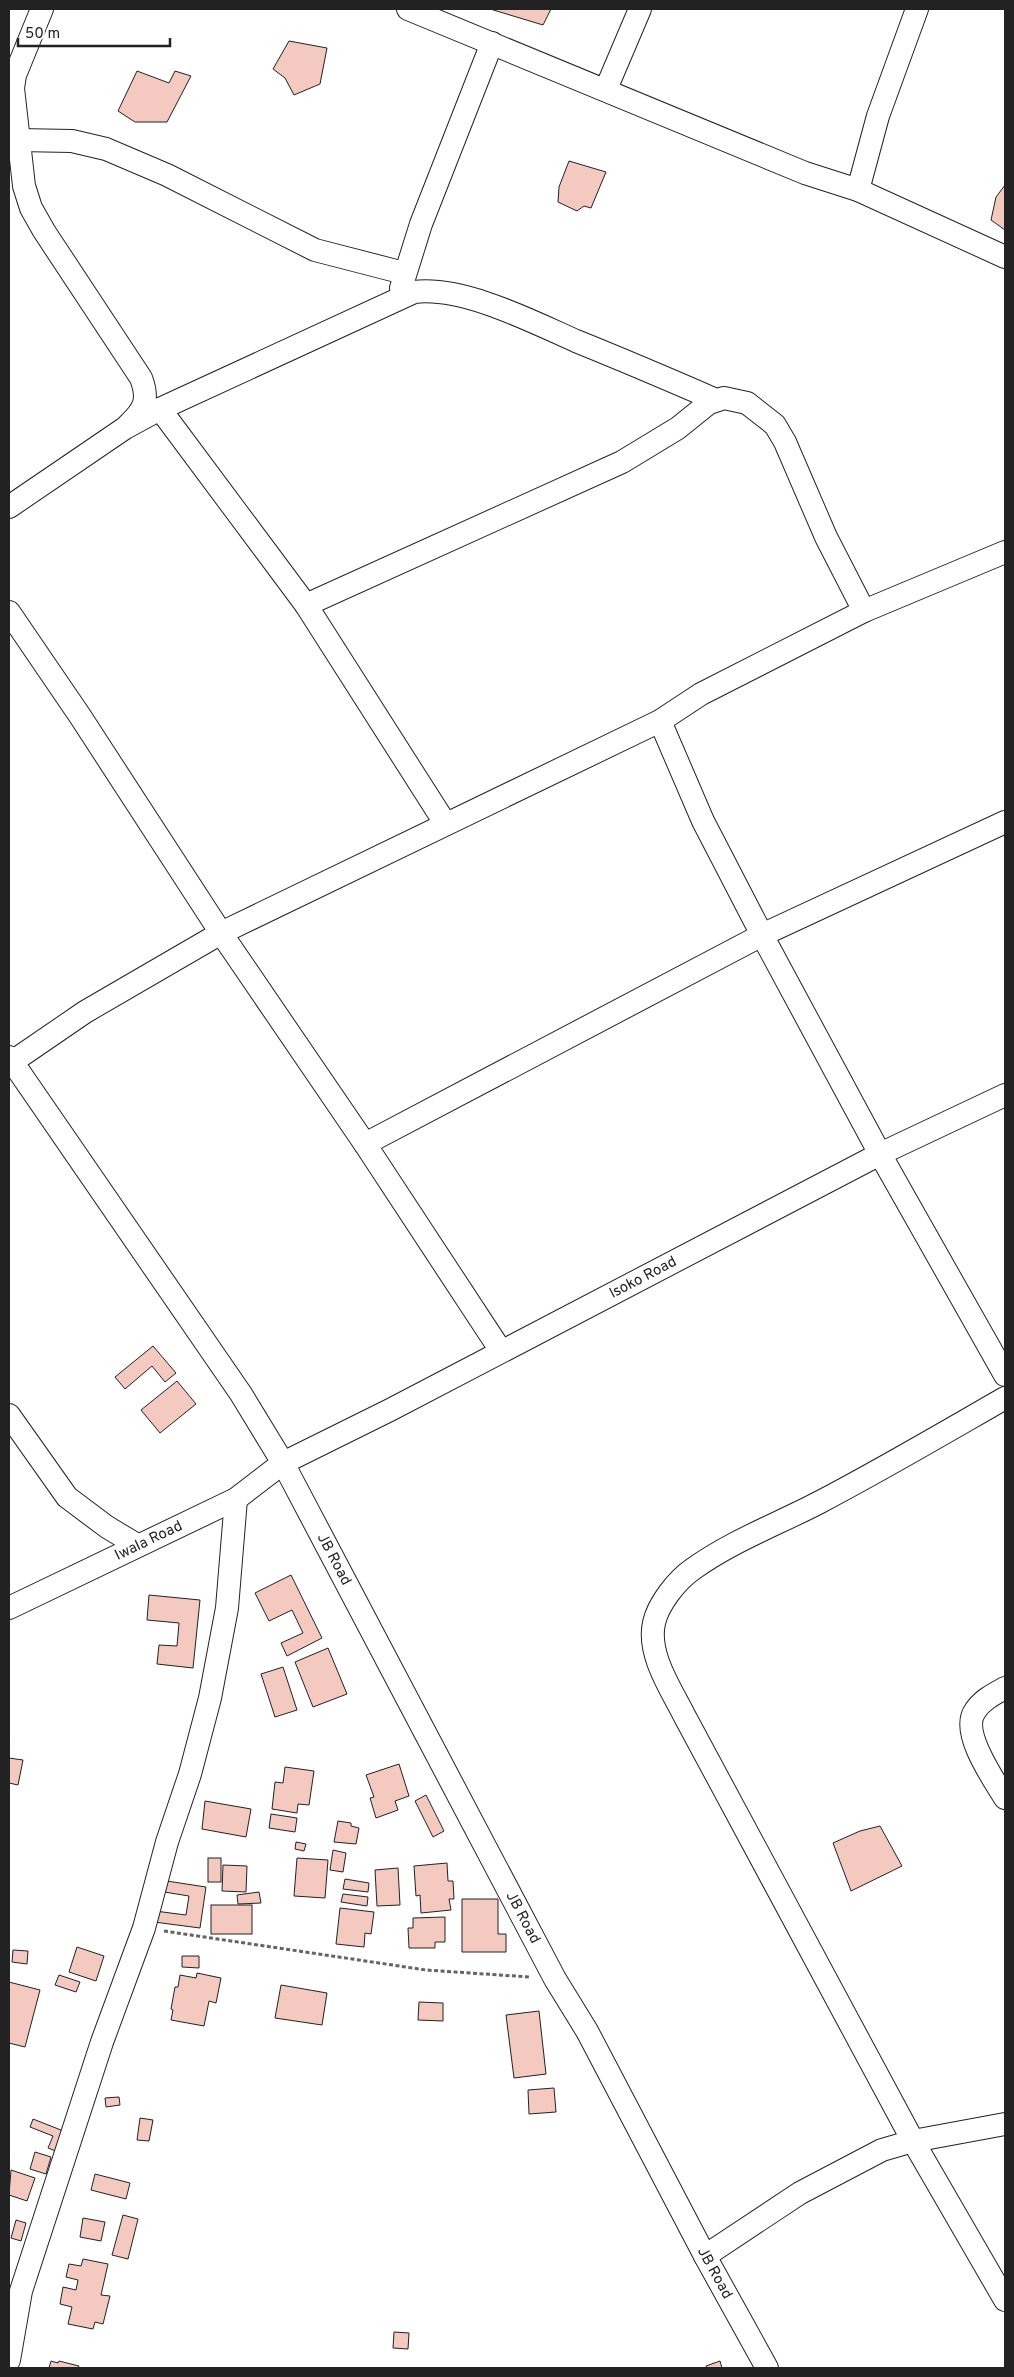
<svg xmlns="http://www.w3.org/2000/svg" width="1014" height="2377" viewBox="0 0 1014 2377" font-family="Overpass,sans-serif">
  <rect width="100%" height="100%" fill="#fff"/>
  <g fill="#f3c9c0" stroke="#222">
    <path d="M490 9H551L543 25Z"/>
    <path d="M289 41 327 48 320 84 294 95 285 78 273 69Z"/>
    <path d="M137 71 169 83 175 71 191 76 167 122H135L118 111Z"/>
    <path d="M569 161 606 172 591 208 584 206 577 211 558 202 559 187Z"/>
    <path d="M1005 185V230L991 220 996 197Z"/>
    <path d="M153 1346 176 1373 165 1382 152 1366 125 1389 115 1377Z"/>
    <path d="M177 1381 196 1404 160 1433 141 1410Z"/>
    <path d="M291 1575 322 1638 287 1656 281 1643 303 1633 292 1610 269 1621 255 1593Z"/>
    <path d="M149 1595 200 1600 193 1668 157 1664 159 1645 177 1646 179 1623 147 1620Z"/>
    <path d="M328 1648 347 1694 313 1707 295 1662Z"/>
    <path d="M283 1667 297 1710 275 1717 261 1674Z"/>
    <path d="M9 1758 23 1760 18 1785 9 1783Z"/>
    <path d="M399 1764 409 1796 395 1801 398 1810 376 1818 370 1798 374 1797 366 1775Z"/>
    <path d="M285 1767 314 1771 309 1805 298 1804 297 1813 272 1809 275 1782 283 1783Z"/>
    <path d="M426 1795 444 1831 433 1837 415 1801Z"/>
    <path d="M205 1801 251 1809 246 1837 202 1829Z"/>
    <path d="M271 1814 297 1818 295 1832 269 1828Z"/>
    <path d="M338 1821 351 1823V1826L359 1828 356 1844 334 1842Z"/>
    <path d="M880 1826 902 1866 851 1891 833 1843 860 1831Z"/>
    <path d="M296 1842 306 1844 304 1851 295 1849Z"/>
    <path d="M333 1850 346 1853 343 1872 330 1870Z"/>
    <rect x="208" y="1858" width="13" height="24"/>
    <path d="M297 1858 328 1860 325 1898 294 1896Z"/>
    <path d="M447 1863 448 1881H453L454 1899H449L451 1910 421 1913 420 1895 416 1896 414 1866Z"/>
    <path d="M223 1865 247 1866 246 1892 222 1891Z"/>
    <path d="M398 1868 400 1905 377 1906 375 1870Z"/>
    <path d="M345 1879 369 1883 368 1892 343 1889Z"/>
    <path d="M160 1880 206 1887 200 1928 154 1922 155 1911 186 1915 189 1896 158 1891Z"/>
    <path d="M259 1892 261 1903 238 1904 237 1895Z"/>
    <path d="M343 1894 368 1897 367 1906 341 1902Z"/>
    <path d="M462 1899H498V1934H506V1952H462Z"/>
    <rect x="211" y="1905" width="41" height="29"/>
    <path d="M340 1908 374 1912 371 1934 365 1933 364 1947 336 1944Z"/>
    <path d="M445 1917V1942H435V1948H409L408 1928H413V1918Z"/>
    <path d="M77 1947 104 1956 96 1981 69 1972Z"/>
    <path d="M13 1950 28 1951 27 1964 12 1962Z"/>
    <path d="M182 1956H199V1968L182 1967Z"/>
    <path d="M197 1973 221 1978 216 2003 209 2001 204 2026 171 2020 173 2010 171 2009 175 1987H178L180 1975 196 1978Z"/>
    <path d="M59 1975 80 1982 76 1992 55 1985Z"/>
    <path d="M9 1982 40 1990 25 2047 9 2043Z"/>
    <path d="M281 1985 327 1993 322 2025 275 2018Z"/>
    <path d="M419 2002 443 2003V2021L418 2020Z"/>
    <path d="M539 2011 546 2074 514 2078 506 2015Z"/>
    <path d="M554 2088 556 2112 529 2114 528 2090Z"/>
    <path d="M119 2097 120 2105 106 2107 105 2098Z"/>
    <path d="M140 2118 153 2120 149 2141 137 2140Z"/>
    <path d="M33 2119 66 2132 58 2152 48 2148 53 2136 30 2127Z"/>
    <path d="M35 2152 51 2157 46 2174 30 2169Z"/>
    <path d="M11 2170 35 2178 27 2201 9 2195Z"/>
    <path d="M95 2174 130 2183 126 2199 91 2190Z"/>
    <path d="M123 2215 138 2219 128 2259 112 2255Z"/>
    <path d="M83 2218 105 2222 101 2241 80 2237Z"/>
    <path d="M16 2220 26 2223 21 2241 11 2238Z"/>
    <path d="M83 2259 108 2264 101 2295 110 2296 103 2324 95 2322 93 2329 68 2324 72 2307 60 2304 63 2287 76 2290 78 2280 66 2277 69 2264 81 2266Z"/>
    <path d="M394 2332 409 2333 408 2349 393 2348Z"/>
    <path d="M51 2361 58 2363 59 2361 79 2366 78 2368H49Z"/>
    <path d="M720 2361 722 2368H707L706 2366Z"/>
  </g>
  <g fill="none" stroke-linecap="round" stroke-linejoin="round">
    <g stroke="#222" stroke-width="24">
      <g id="minor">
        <path d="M42 9 15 75 13 88 24 186 31 208 44 231 141 378C149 399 145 409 129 424"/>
        <path d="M408 9 805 173 858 190 1005 257"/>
        <path d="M606 89 640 9"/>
        <path d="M18 140 72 141 106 149 167 175 315 250 404 273"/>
        <path d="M858 190 878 116 917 9"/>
        <path d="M401 288 421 224 492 43"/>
        <path d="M160 409 306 605 445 823"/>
        <path d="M9 507 125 428 160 409 414 292C463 286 531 321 576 341 623 360 670 380 716 400"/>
        <path d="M306 605 622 462 678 428 709 403 724 398 747 403 775 425 785 442 826 537 864 611"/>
        <path d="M9 612 80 716 221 933 365 1144 501 1351"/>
        <path d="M660 721 703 821 762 935 880 1154 1005 1375"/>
        <path id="s1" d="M9 1057 241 1394 283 1463 555 1979 587 2031 705 2256 767 2368"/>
        <path d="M12 1062 85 1012 221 933 660 721 701 694 864 611 1005 552"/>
        <path d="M365 1144 762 935 1005 822"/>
        <path d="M1005 1398C944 1433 883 1469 820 1502 778 1524 732 1541 693 1569 677 1580 658 1604 654 1623 647 1654 671 1689 684 1715L913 2141 1005 2300"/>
        <path d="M9 1415 67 1497 107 1527 137 1545"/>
        <path id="s2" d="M9 1608 236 1499 283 1463 390 1410 880 1154 1005 1095"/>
        <path d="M1005 1688C994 1694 982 1700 975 1711 960 1732 994 1780 1005 1798"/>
        <path d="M705 2256 800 2193 882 2150 913 2141 1005 2124"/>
        <path d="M9 2360 21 2291 102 2042 144 1928 167 1842 190 1774 210 1698 227 1608 236 1499"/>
      </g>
    </g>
    <path stroke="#646464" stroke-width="3" stroke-dasharray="4 2.5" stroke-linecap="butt" d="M164 1931 426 1970 529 1977"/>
    <use href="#minor" stroke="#fff" stroke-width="22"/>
  </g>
  <g text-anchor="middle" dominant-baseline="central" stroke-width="4" stroke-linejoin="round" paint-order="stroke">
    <g font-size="15" fill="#222" stroke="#fff">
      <text stroke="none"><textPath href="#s2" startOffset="716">Isoko Road</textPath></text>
      <text stroke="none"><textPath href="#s2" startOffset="155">Iwala Road</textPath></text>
      <text stroke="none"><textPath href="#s1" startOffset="599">JB Road</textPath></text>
      <text stroke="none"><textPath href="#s1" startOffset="1004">JB Road</textPath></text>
      <text stroke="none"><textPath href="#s1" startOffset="1408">JB Road</textPath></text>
    </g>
  </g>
  <rect width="1014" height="2377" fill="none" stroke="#222222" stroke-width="20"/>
  <path d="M18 38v8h152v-8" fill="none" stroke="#222222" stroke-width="2.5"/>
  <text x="25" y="38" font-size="15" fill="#222222" stroke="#ffffff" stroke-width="4" paint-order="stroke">50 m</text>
</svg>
